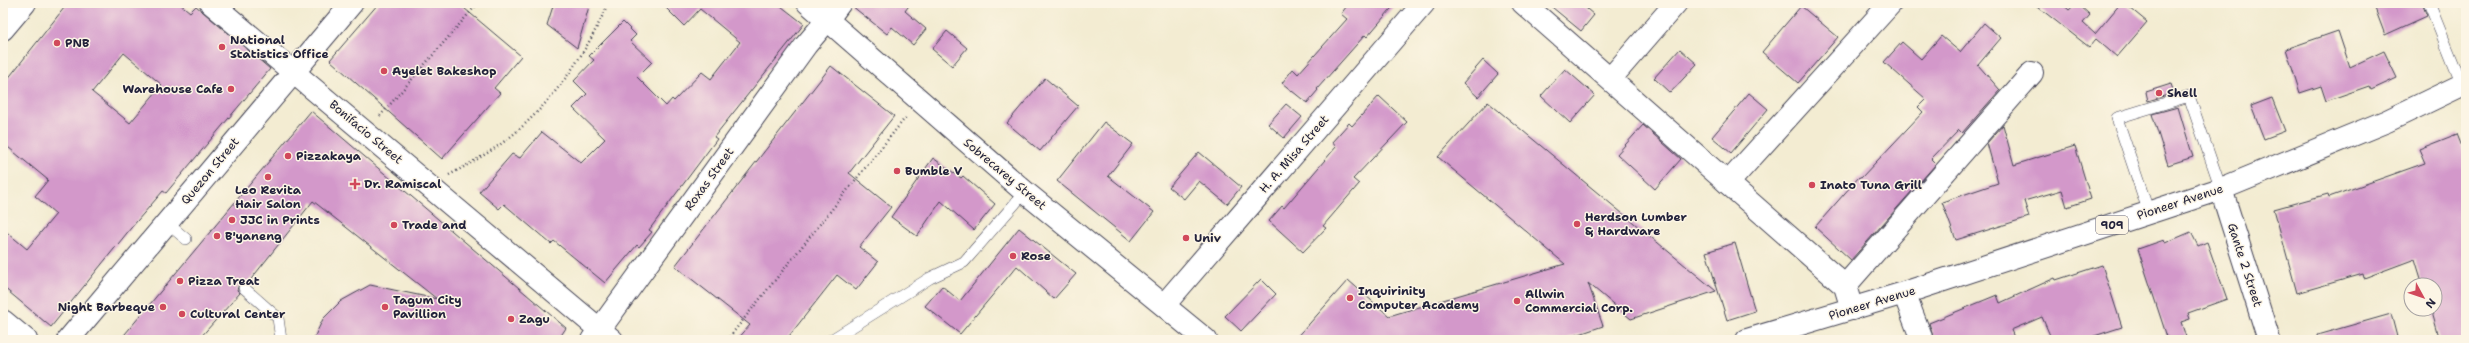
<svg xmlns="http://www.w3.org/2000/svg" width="2469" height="343" viewBox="0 0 2469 343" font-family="'Shantell Sans',sans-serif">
  <rect width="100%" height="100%" fill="#fcf5e5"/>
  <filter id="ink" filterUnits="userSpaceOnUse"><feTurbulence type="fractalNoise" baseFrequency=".025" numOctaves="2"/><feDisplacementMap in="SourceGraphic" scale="8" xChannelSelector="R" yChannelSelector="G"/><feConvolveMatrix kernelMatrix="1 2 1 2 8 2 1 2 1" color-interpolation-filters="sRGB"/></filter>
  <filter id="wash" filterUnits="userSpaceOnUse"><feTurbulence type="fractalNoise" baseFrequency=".012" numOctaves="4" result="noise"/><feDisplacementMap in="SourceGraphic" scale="16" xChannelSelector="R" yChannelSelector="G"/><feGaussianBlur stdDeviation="0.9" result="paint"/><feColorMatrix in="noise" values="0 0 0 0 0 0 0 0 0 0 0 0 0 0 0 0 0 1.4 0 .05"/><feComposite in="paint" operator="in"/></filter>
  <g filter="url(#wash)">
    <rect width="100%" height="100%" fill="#f3ecd2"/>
    <g id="blocks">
      <g fill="#d398ca" fill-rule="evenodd">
        <path d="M68 3H179L190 12 196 6 270 69 166 193 163 191 131 228 51 327 3 287V229L27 249 56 214 35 196 48 180 3 143V85ZM124 53 162 85 130 123 92 92Z"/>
        <path d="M379 3H458L521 56 494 88 500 93 442 159 330 60Z"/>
        <path d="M554 3H590L577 48 547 25Z"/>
        <path d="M661 3H777L804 24 714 137 717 139 649 230 652 232 639 247 637 245 605 283 554 241 551 244 504 204 499 209 479 192 512 154 520 158 542 132 581 163 605 139 573 108 587 94 574 81 594 60 589 56 623 22 636 35 630 41 652 62 637 77 666 106 672 99 674 101 702 72 711 79 740 42 700 9 684 26Z"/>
        <path d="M852 3H911L905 11 926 29 913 45 892 27 887 34 852 6Z"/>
        <path d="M1349 3H1396L1367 37 1365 35 1317 89 1318 90 1307 103 1282 83 1293 69 1298 74 1347 19 1341 14Z"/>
        <path d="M1547 3H1580L1594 15 1581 31Z"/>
        <path d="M2033 3H2061L2069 10 2077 3 2090 15 2083 23 2095 34 2121 3H2124L2147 22 2117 57 2096 39 2089 47Z"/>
        <path d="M2373 3H2422L2427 16 2385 35Z"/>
        <path d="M1801 6 1838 37 1798 83 1762 52Z"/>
        <path d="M1984 23 2001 38 1978 65 2000 90 1962 133 1959 130 1931 159 1936 164 1851 260 1815 227 1859 177 1861 178 1923 112 1918 107 1926 99 1884 62 1902 42 1921 59 1941 36 1960 52Z"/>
        <path d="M947 31 967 48 952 66 932 49Z"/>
        <path d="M2338 31 2350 67 2384 51 2397 78 2371 90 2369 86 2326 101 2321 86 2300 93 2286 49Z"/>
        <path d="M1680 49 1697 64 1670 93 1654 78Z"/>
        <path d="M1483 60 1498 74 1478 97 1463 83Z"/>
        <path d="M831 66 894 116 849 173 891 207 859 247 878 262 856 290 837 275 786 340H737L750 325 675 266Z"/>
        <path d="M1565 69 1595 95 1570 123 1541 96Z"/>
        <path d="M1045 78 1078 106 1040 151 1007 123Z"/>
        <path d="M2171 84 2174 93 2148 101 2146 92Z"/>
        <path d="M1749 93 1768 109 1731 153 1712 137Z"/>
        <path d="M1379 96 1407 122 1353 179 1359 184 1323 226 1326 228 1303 252 1269 221 1282 206 1284 208 1336 147 1332 142 1349 123 1352 126Z"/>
        <path d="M2272 98 2285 131 2264 139 2251 106Z"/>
        <path d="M1488 102 1716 291 1631 319 1588 283 1603 326 1562 340H1295L1348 280 1389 316 1565 264 1438 157Z"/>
        <path d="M1286 104 1302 117 1284 138 1268 124Z"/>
        <path d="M2178 107 2193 157 2168 165 2152 114Z"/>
        <path d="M311 111 566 328 558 340H313L323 319 341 301 370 285 437 299 313 201 248 283 242 281 239 284 237 290 240 293 198 340H120Z"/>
        <path d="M1104 122 1133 144 1108 176 1154 212 1131 241 1057 181Z"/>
        <path d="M1643 125 1681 159 1655 189 1617 154Z"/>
        <path d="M2003 125 2014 165 2075 146 2091 199 2067 207 2062 190 2024 201 2029 217 1956 240 1942 202 1998 183 1987 143Z"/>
        <path d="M2457 134 2466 157V340H2440L2431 309H2435V285H2423L2415 259 2364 278 2363 274 2297 293 2274 209 2328 194 2329 197 2425 163 2419 149Z"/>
        <path d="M1199 152 1241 187 1227 204 1199 181 1184 199 1169 187Z"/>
        <path d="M933 158 961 178 963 176 995 204 974 230 941 201 917 236 891 217Z"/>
        <path d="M1019 228 1076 274 1054 299 1017 266 960 334 925 306 942 286 960 301Z"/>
        <path d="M2191 232 2198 246 2207 242 2227 299 2188 313 2190 319 2181 322 2187 340H2168L2138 249 2164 240 2165 243Z"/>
        <path d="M1735 243 1755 311 1727 320 1706 252Z"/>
        <path d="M2102 265 2122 327 2082 340H2052L2042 317 2011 330 2015 340H1934L1929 323 1997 295 2000 303 2055 278 2056 280Z"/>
        <path d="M1261 279 1276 294 1241 331 1225 316Z"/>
        <path d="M2391 314 2397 337 2387 340H2318L2317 335Z"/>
      </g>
    </g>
  </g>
  <g filter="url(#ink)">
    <use href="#blocks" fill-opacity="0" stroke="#414052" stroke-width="1"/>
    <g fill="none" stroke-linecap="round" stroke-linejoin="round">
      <g stroke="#414052" stroke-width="12">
        <g id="service">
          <path d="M2429 3 2462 85"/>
          <path d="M2149 213 2117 118 2189 96 2221 189"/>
          <path d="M167 223 186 239"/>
          <path d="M244 288 278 318 281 340"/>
          <path d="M831 340 930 278 964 262 1025 192"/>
        </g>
      </g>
      <g stroke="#414052" stroke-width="24">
        <g id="minor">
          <path d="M1523 3 1845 286 1852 309"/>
          <path d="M828 19 840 3"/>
          <path d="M1611 78 1676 3"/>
          <path d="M1728 183 1891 3"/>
          <path d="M2221 189 2269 340"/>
          <path d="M1845 286 2032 73"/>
          <path d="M1904 293 1922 340"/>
        </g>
      </g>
      <g stroke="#414052" stroke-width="24">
        <g id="tertiary">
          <path d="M211 3 612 340"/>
          <path d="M3 29 25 3"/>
          <path d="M1164 305 1424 3"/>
          <path d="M3 321 26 340"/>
          <path d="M68 340 352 3"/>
          <path d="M592 340 806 45 828 19"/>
        </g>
      </g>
      <g stroke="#414052" stroke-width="24">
        <path id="secondary" d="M808 3 1025 192 1206 340"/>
      </g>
      <g stroke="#414052" stroke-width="24">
        <path id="trunk" d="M1747 340 1904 293 2221 189 2387 121 2466 83"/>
      </g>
      <g stroke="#414052" stroke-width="2.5" stroke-dasharray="1 3" stroke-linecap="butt">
        <path d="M380 116 478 3"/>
        <path d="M449 175C464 167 478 159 492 150 542 118 586 57 608 3"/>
        <path d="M727 340 906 117"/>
      </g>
      <use href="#service" stroke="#fff" stroke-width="11"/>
      <use href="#minor" stroke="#fff" stroke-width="22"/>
      <use href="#tertiary" stroke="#fff" stroke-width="22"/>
      <use href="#secondary" stroke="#fff" stroke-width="22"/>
      <use href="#trunk" stroke="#fff" stroke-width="22"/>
    </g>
  </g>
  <g fill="#d1495b" stroke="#fcf5e5" stroke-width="1.5">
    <circle cx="57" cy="43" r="4"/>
    <circle cx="222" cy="47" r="4"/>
    <circle cx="384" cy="71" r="4"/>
    <circle cx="231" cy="89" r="4"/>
    <circle cx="2159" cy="93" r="4"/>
    <circle cx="288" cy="156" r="4"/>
    <circle cx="897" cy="171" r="4"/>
    <circle cx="268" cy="177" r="4"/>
    <path d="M353 178h4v4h4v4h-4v4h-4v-4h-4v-4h4z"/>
    <circle cx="1812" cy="185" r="4"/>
    <circle cx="232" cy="220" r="4"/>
    <circle cx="1577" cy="224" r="4"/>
    <circle cx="394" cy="225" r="4"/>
    <circle cx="217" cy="236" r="4"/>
    <circle cx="1186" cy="238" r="4"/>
    <circle cx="1013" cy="256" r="4"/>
    <circle cx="180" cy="281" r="4"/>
    <circle cx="1350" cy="298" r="4"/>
    <circle cx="1517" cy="301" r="4"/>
    <circle cx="163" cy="307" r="4"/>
    <circle cx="385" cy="307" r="4"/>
    <circle cx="182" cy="314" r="4"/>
    <circle cx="511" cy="319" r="4"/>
  </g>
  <g text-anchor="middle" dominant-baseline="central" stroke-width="3" stroke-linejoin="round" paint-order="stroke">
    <rect fill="#fcf5e5" stroke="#63616e" stroke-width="1" x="2096" y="216" width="32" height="18" rx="3"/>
    <g font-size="11" font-weight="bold" fill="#22223b">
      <text x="2112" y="225">909</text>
    </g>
    <g font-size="12" font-weight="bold" fill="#22223b" stroke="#fcf5e5" text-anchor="start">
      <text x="230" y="40">National<tspan x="230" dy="14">Statistics Office</tspan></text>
      <text x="65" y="43">PNB</text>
      <text x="392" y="71">Ayelet Bakeshop</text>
      <text x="223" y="89" text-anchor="end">Warehouse Cafe</text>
      <text x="2167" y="93">Shell</text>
      <text x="296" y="156">Pizzakaya</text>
      <text x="905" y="171">Bumble V</text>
      <text x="364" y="184">Dr. Ramiscal</text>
      <text x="1820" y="185">Inato Tuna Grill</text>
      <text x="268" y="190" text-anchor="middle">Leo Revita<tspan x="268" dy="14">Hair Salon</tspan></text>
      <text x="1585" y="217">Herdson Lumber<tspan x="1585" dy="14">&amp; Hardware</tspan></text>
      <text x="240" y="220">JJC in Prints</text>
      <text x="402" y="225">Trade and</text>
      <text x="225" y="236">B'yaneng</text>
      <text x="1194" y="238">Univ</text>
      <text x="1021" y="256">Rose</text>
      <text x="188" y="281">Pizza Treat</text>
      <text x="1358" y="291">Inquirinity<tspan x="1358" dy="14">Computer Academy</tspan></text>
      <text x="1525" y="294">Allwin<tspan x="1525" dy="14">Commercial Corp.</tspan></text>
      <text x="393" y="300">Tagum City<tspan x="393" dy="14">Pavillion</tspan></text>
      <text x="155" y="307" text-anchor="end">Night Barbeque</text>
      <text x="190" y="314">Cultural Center</text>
      <text x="519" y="319">Zagu</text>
    </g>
    <g font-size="12" fill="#22223b" stroke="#fcf5e5">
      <text transform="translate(366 132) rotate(40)">Bonifacio Street</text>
      <text transform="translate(1294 154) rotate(-49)">H. A. Misa Street</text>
      <text transform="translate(210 171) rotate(-50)">Quezon Street</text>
      <text transform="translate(1005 174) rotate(40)">Sobrecarey Street</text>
      <text transform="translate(709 179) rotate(-54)">Roxas Street</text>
      <text transform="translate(2180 202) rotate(-18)">Pioneer Avenue</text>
      <text transform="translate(2245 265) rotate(72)">Gante 2 Street</text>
      <text transform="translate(1872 303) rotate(-17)">Pioneer Avenue</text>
    </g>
  </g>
  <rect width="2469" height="343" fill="none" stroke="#fcf5e5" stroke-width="16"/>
  <g transform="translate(2423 297) rotate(130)"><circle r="19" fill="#fcf5e5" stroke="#a5a1a1"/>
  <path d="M0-3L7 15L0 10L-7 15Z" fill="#d1495b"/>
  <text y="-6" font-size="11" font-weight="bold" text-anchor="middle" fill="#22223b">N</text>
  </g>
</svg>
